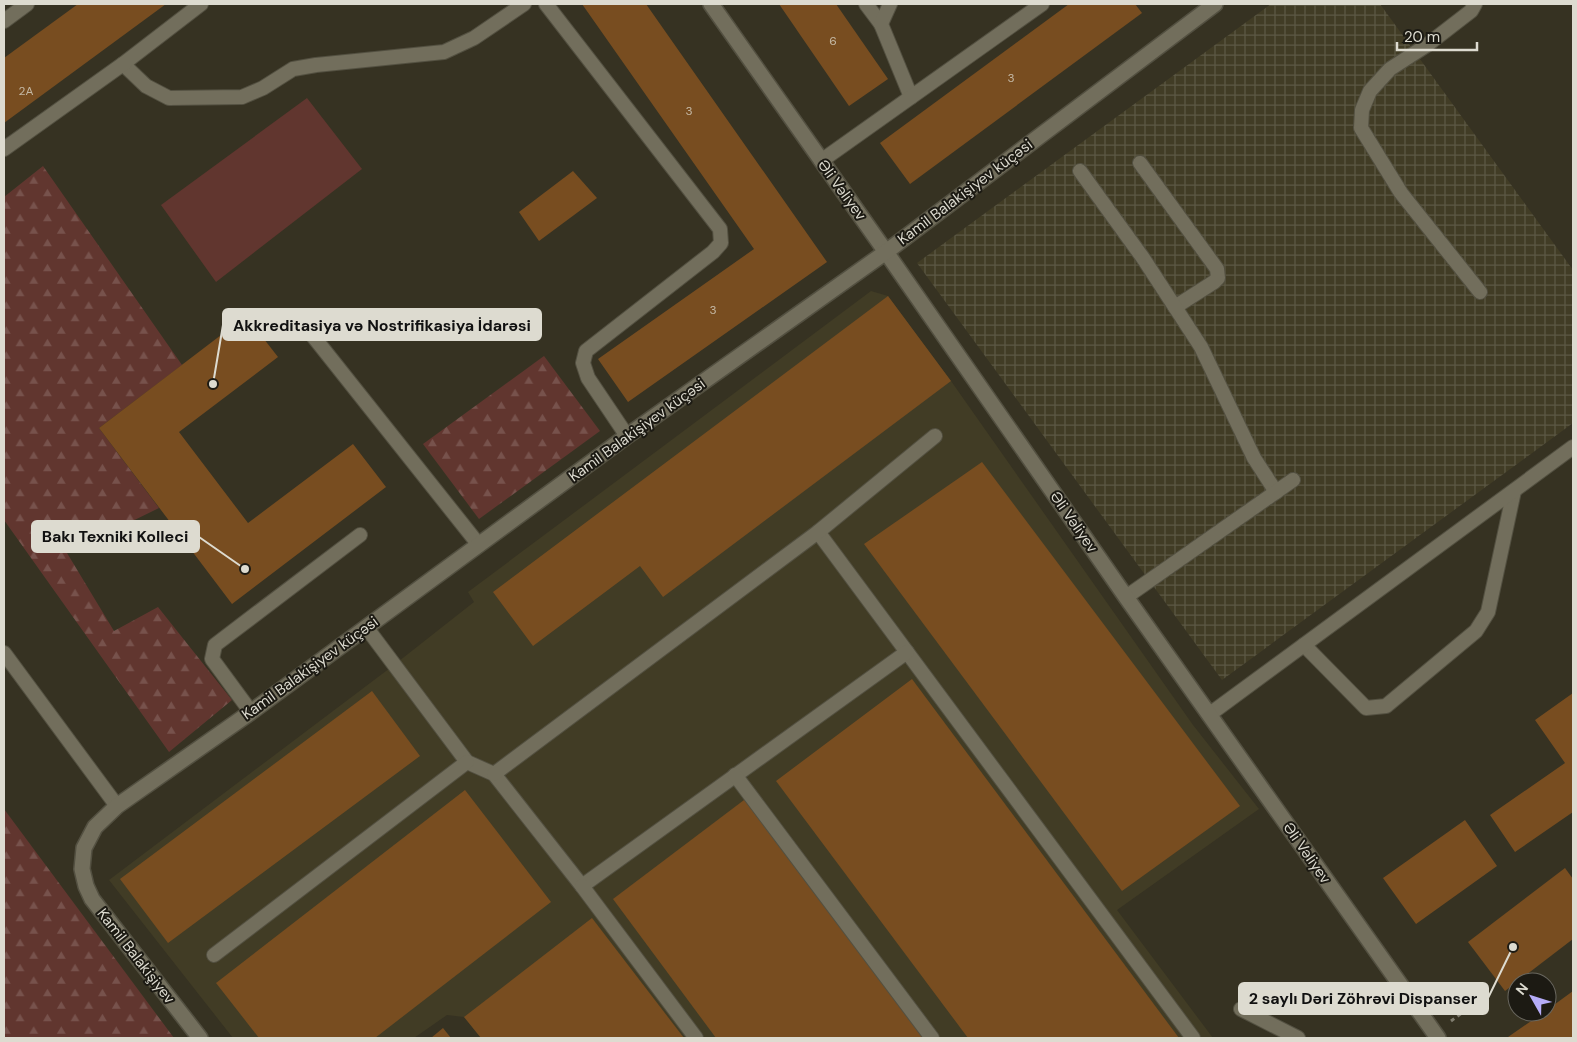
<svg xmlns="http://www.w3.org/2000/svg" width="1577" height="1042" viewBox="0 0 1577 1042" font-family="'DM Sans',sans-serif">
  <defs>
    <pattern id="industrial-grid" width="8" height="8" patternUnits="userSpaceOnUse" patternTransform="scale(1.25)"><rect width="8" height="8" fill="#413c25"/><path d="M0 4h8M4 0v8" fill="none" stroke="#5c5844"/></pattern>
    <pattern id="forest-firs" width="22" height="20" patternUnits="userSpaceOnUse" patternTransform="scale(1.25)"><rect width="22" height="20" fill="#61362f"/><path d="M5 1l3.5 6h-7zM16 11l3.5 6h-7z" fill="#77524c"/></pattern>
  </defs>
  <rect width="100%" height="100%" fill="#363222"/>
  <path fill="#413c25" d="M871 291 888 296 951 381 1193 725 1259 809 1117 910 1213 1038H481L464 1017 447 1015 414 1038H233L109 880 394 665 474 602 468 592Z"/>
  <path fill="url(#industrial-grid)" d="M1271 4H1380L1573 270V423L1222 680 917 263Z"/>
  <g fill="url(#forest-firs)">
    <path d="M43 166 182 365 99 428 159 508 67 553 114 631 158 607 232 700 169 752 4 520V197Z"/>
    <path d="M544 356 600 431 479 519 423 444Z"/>
    <path d="M4 809 174 1038H4Z"/>
  </g>
  <path fill="#61362f" d="M307 98 362 169 216 282 161 205Z"/>
  <g fill="#784d20">
    <path d="M78 4H166L4 123V58Z"/>
    <path d="M582 4H646L827 262 628 402 598 359 754 249Z"/>
    <path d="M779 4H836L888 79 849 106Z"/>
    <path d="M1069 4H1135L1142 13 910 184 880 143Z"/>
    <path d="M573 171 597 198 539 241 519 212Z"/>
    <path d="M888 296 951 381 663 597 640 566 533 646 493 592Z"/>
    <path d="M246 316 278 357 179 432 248 523 353 444 386 487 232 604 99 428Z"/>
    <path d="M982 462 1240 806 1122 891 864 544Z"/>
    <path d="M912 679 1179 1038H968L776 781Z"/>
    <path d="M372 691 420 756 168 943 120 879Z"/>
    <path d="M1573 693V812L1515 852 1490 815 1565 763 1535 720Z"/>
    <path d="M465 790 551 902 375 1038H259L216 983Z"/>
    <path d="M748 797 927 1038H716L613 899Z"/>
    <path d="M1465 820 1497 866 1416 924 1383 878Z"/>
    <path d="M1565 868 1573 879V939L1505 991 1468 942Z"/>
    <path d="M592 918 684 1038H481L464 1017Z"/>
    <path d="M1573 991V1038L1508 1037 1544 1012H1547V1010Z"/>
    <path d="M443 1028 451 1038H431Z"/>
  </g>
  <g fill="none" stroke-linecap="round" stroke-linejoin="round">
    <g stroke="#535041" stroke-width="16">
      <g id="lane">
        <path d="M546 4 720 229 721 243 713 252 586 351 583 363 588 378 627 436"/>
        <path d="M866 4 881 24"/>
        <path d="M890 4 881 24 911 97"/>
        <path d="M1475 4 1471 11 1427 45 1390 69 1370 91 1362 110 1361 128 1401 193 1480 292"/>
        <path d="M4 21 27 4"/>
        <path d="M123 64 146 86 169 98 242 97 263 88 293 69 316 65 444 52 474 38 524 4"/>
        <path d="M4 149 123 64 201 4"/>
        <path d="M821 161 1042 4"/>
        <path d="M1140 163 1217 269 1218 278 1214 282 1175 307"/>
        <path d="M1080 171 1143 258 1201 347 1254 458 1276 492"/>
        <path d="M305 326 479 545"/>
        <path d="M818 532 1193 1038"/>
        <path d="M1126 597 1293 480"/>
        <path d="M366 627 467 762 494 774 582 886 907 652"/>
        <path d="M1304 645 1366 708 1386 706 1476 631 1488 612 1514 491"/>
        <path d="M4 653 117 806"/>
        <path d="M251 712 212 659 215 645 360 535"/>
        <path d="M1210 714 1573 447"/>
        <path d="M494 774 818 532 935 436"/>
        <path d="M735 775 932 1038"/>
        <path d="M582 886 696 1038"/>
        <path d="M214 955 467 762"/>
        <path d="M1241 1009 1298 1038"/>
      </g>
    </g>
    <g stroke="#535041" stroke-width="18">
      <g id="street">
        <path d="M711 4 886 252 1126 597 1438 1038"/>
        <path d="M200 1038 92 899 86 886 82 869 84 848 95 827 117 806 251 712 627 436 886 252 1215 4"/>
      </g>
    </g>
    <path stroke="#817e70" stroke-width="3" stroke-dasharray="4 4" stroke-linecap="butt" d="M1451 1021 1489 993"/>
    <use href="#lane" stroke="#726e5c" stroke-width="14"/>
    <use href="#street" stroke="#726e5c" stroke-width="15"/>
  </g>
  <g text-anchor="middle" dominant-baseline="central" stroke-width="4" stroke-linejoin="round" paint-order="stroke">
    <g font-size="12" fill="#c4b8a4">
      <text x="833" y="41">6</text>
      <text x="1011" y="78">3</text>
      <text x="26" y="91">2A</text>
      <text x="689" y="111">3</text>
      <text x="713" y="310">3</text>
    </g>
    <g font-size="15" fill="#dddbd0" stroke="#1c1a13">
      <text transform="translate(842 190) rotate(54)">Əli Vəliyev</text>
      <text transform="translate(965 192) rotate(-37)">Kamil Balakişiyev küçəsi</text>
      <text transform="translate(637 430) rotate(-36)">Kamil Balakişiyev küçəsi</text>
      <text transform="translate(1074 522) rotate(55)">Əli Vəliyev</text>
      <text transform="translate(310 668) rotate(-36)">Kamil Balakişiyev küçəsi</text>
      <text transform="translate(1307 853) rotate(55)">Əli Vəliyev</text>
      <text transform="translate(136 956) rotate(52)">Kamil Balakişiyev</text>
    </g>
  </g>
  <path fill="none" stroke="#dddbd0" stroke-width="2" d="M213 384L223 325M245 569L199 537M1513 947L1488 998"/>
  <g fill="#dddbd0" stroke="#1c1a13" stroke-width="2">
    <circle cx="213" cy="384" r="5"/>
    <circle cx="245" cy="569" r="5"/>
    <circle cx="1513" cy="947" r="5"/>
  </g>
  <g fill="#dddbd0" stroke="#dddbd0" stroke-width="2">
    <rect x="223" y="309" width="318" height="31" rx="5"/>
    <rect x="32" y="521" width="167" height="31" rx="5"/>
    <rect x="1239" y="983" width="249" height="31" rx="5"/>
  </g>
  <g font-size="16" text-anchor="middle" font-weight="bold" fill="#111">
    <text x="382" y="331">Akkreditasiya və Nostrifikasiya İdarəsi</text>
    <text x="115" y="542">Bakı Texniki Kolleci</text>
    <text x="1363" y="1004">2 saylı Dəri Zöhrəvi Dispanser</text>
  </g>
  <rect width="1577" height="1042" fill="none" stroke="#dddbd0" stroke-width="10"/>
  <g transform="translate(1532 997) rotate(309)"><circle r="24" fill="#1c1a13" stroke="#69675f"/>
  <path d="M0-4L9 19L0 12L-9 19Z" fill="#b5acf8"/>
  <text y="-8" font-size="14" font-weight="bold" text-anchor="middle" fill="#dddbd0">N</text>
  </g>
  <path d="M1397 42v8h80v-8" fill="none" stroke="#dddbd0" stroke-width="2.5"/>
  <text x="1404" y="42" font-size="15" fill="#dddbd0" stroke="#1c1a13" stroke-width="4" paint-order="stroke">20 m</text>
</svg>
